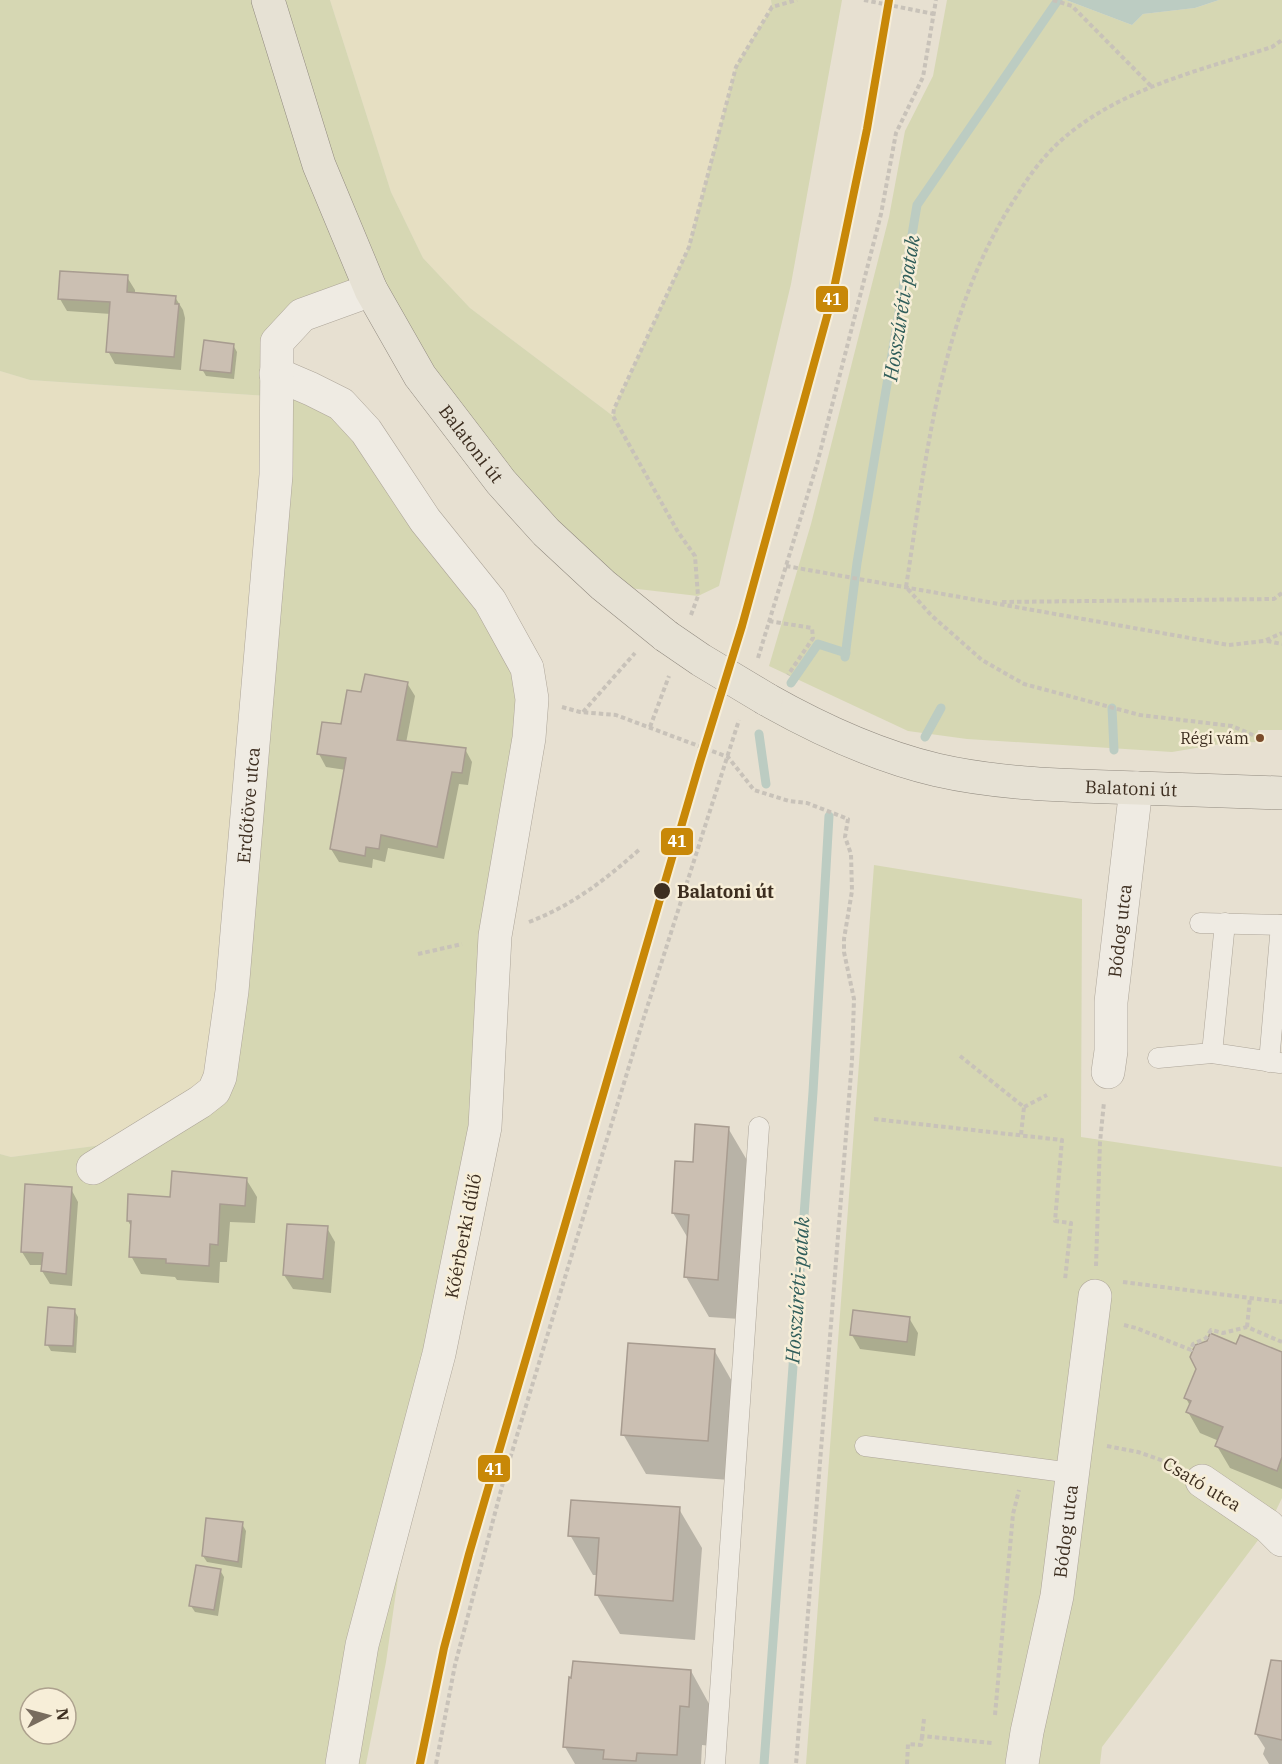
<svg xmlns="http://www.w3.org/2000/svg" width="1282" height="1764" viewBox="0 0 1282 1764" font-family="'IBM Plex Serif',serif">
  <rect width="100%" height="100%" fill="#e7e0d1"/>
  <g fill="#e6dfc2">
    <path d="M330 0H771L772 7 736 67 689 247 614 409 613 416 470 308 423 258 391 192Z"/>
    <path d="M0 371 30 380 268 396 213 1075 110 1144 11 1157 0 1154Z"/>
  </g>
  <g fill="#d6d7b3" fill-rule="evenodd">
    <path d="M0 0H330L391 192 423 258 470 308 613 416 614 409 689 247 736 67 772 7 771 0H842L791 284 719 586 698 596 603 585 546 532 371 290 302 315 276 373 341 404 527 668 485 1127 419 1431 386 1662 366 1764H0V1154L11 1157 110 1144 213 1075 267 396 30 380 0 371ZM30 1698H66V1734H30Z"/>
    <path d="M947 0H1066L1132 25 1143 14 1195 8 1219 0H1282V730H1258L1257 742 1226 743 1172 752 967 739 908 731 769 666 811 524 889 217 905 131 933 76Z"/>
    <path d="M874 865 1082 899 1081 1137 1282 1167V1498L1268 1527 1102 1747 1100 1764H806Z"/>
  </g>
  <path fill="#bcccc2" d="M1066 0H1219L1195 8 1143 14 1132 25Z"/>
  <g fill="#0003">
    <path d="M127 277 135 290V294L175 297 183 310 185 318 181 370 115 364 108 351 111 314 67 311 60 299Z"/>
    <path d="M233 345 237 352 234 379 206 376 202 369Z"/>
    <path d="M407 683 415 696 406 743 465 749 472 762 468 785 459 784 444 859 388 848 385 862 373 859 372 868 339 862 331 849 346 770 326 767 319 754 342 726 362 694Z"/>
    <path d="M728 1128 751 1167 740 1319 709 1317 686 1277 689 1240 673 1213 694 1164Z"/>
    <path d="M246 1179 257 1197 255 1223 230 1222 227 1262H220L219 1283 177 1280 175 1277 141 1274 131 1256 132 1228 128 1221 172 1198Z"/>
    <path d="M71 1189 78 1202 72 1286 50 1284 42 1271 43 1265H30L22 1252Z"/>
    <path d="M327 1228 335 1242 331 1293 293 1289 284 1275Z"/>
    <path d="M74 1310 78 1317 76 1353 51 1351 47 1344Z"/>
    <path d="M909 1318 918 1333 915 1356 860 1349 852 1335Z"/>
    <path d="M1237 1346 1282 1353V1489L1230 1468 1217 1446 1219 1441 1200 1433 1188 1412 1190 1406 1186 1398Z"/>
    <path d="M714 1350 737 1390 730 1480 646 1474 623 1434Z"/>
    <path d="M679 1509 702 1548 695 1640 620 1634 597 1595 598 1575H593L570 1535Z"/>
    <path d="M242 1524 246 1531 242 1568 207 1562 203 1556Z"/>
    <path d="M220 1570 224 1577 218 1616 195 1612 191 1606Z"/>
    <path d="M691 1671 713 1711 711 1746 702 1745 701 1764H575L565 1747Z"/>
    <path d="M1282 1673V1764H1269L1263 1754 1265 1748 1256 1734Z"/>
  </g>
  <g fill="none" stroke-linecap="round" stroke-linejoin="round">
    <g stroke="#bcccc2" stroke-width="9">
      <path d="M845 657 857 563 917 205 1058 0"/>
      <path d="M791 683 818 644 846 653"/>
      <path d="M1112 708 1114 750"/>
      <path d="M759 734 766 784"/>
      <path d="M925 737 941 708"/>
      <path d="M764 1764 813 1092 829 816"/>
    </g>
  </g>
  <g fill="#cbbfb2" stroke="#a89c90" stroke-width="1.5">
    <path d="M60 271 128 275 127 292 176 296 175 304H179L174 357 106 352 110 302 58 299Z"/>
    <path d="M204 340 234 344 231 373 200 370Z"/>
    <path d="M365 674 408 682 397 740 466 748 462 773 452 772 437 847 381 835 379 849 366 847 365 856 330 849 346 758 317 754 322 722 341 724 347 690 361 692Z"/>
    <path d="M695 1124 729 1127 718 1280 684 1277 689 1215 672 1213 675 1161 693 1162Z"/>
    <path d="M172 1171 247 1178 245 1206 220 1204 218 1245 210 1244 209 1266 166 1263V1259L129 1257 131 1221H127L128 1194 170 1197Z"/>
    <path d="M25 1184 72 1187 66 1274 41 1271 43 1253 21 1252Z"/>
    <path d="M287 1224 328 1226 323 1279 283 1275Z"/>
    <path d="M48 1307 75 1309 73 1346 45 1345Z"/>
    <path d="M853 1310 910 1317 907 1342 850 1335Z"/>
    <path d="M1210 1333 1236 1344 1240 1335 1282 1352V1457L1277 1471 1215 1446 1223 1427 1186 1412 1191 1401 1184 1398 1196 1369 1190 1357 1195 1345 1207 1341Z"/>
    <path d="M628 1343 715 1349 708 1441 621 1435Z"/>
    <path d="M571 1500 680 1507 673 1601 595 1595 599 1538 568 1536Z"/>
    <path d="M206 1518 243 1522 238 1562 202 1556Z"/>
    <path d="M196 1565 221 1569 214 1610 189 1606Z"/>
    <path d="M1271 1660 1282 1661V1740L1255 1734Z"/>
    <path d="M573 1661 691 1670 689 1707 680 1706 677 1755 637 1753 636 1761 603 1759 604 1750 563 1747 569 1677 571 1678Z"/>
  </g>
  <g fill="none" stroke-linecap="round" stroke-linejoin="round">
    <g stroke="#ada599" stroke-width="21">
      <g id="service">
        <path d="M1200 923 1282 925"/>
        <path d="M1212 1053 1225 923"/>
        <path d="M1158 1058 1212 1053 1280 1063"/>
        <path d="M1269 1062 1281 925"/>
        <path d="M865 1446 1072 1473"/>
        <path d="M715 1764 759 1127"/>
      </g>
    </g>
    <g stroke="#ada599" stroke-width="34">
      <g id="minor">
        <path d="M276 374 311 389 341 404 366 431 425 520 490 601 527 668 532 699 529 738 495 936 485 1127 439 1354 362 1645 342 1764"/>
        <path id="s1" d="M1108 1072 1111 1051V1002L1136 788"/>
        <path id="s2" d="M93 1168 200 1102 214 1091 220 1077 232 991 276 475 277 342 302 315 371 290"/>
        <path d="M1202 1481 1268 1526 1282 1540"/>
        <path id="s3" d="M1022 1764 1027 1732 1057 1596 1095 1296"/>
      </g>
    </g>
    <g stroke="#928b80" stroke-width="34">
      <g id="primary">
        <path id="s4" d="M268 0 319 165 371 290 420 376 501 482 546 532 603 585 666 636"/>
        <path id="s5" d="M766 699C819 729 878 756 937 770 994 783 1052 785 1109 787 1167 789 1224 791 1282 793"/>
      </g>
    </g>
    <g stroke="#c8c2b9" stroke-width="4" stroke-dasharray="4.5 3" stroke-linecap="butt">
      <path d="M864 0 934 14"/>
      <path d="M1053 0 1072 6 1152 87"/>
      <path d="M786 566 1229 645 1264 641 1282 633"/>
      <path d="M1002 602 1274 599 1282 593"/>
      <path d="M691 615 698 596 695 556 678 532 613 416 614 409 689 247 736 67 772 7 797 0"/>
      <path d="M769 621 812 628 813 638 788 675"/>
      <path d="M1267 641 1282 644"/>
      <path d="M758 658 817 464 881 214 896 133 923 77 936 0"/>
      <path d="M562 707 580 712 616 715 728 757 754 790 789 801 807 803 848 819 845 837 851 854 852 891 844 939V952L854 999 852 1060 796 1764"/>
      <path d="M583 712 635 653"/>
      <path d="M650 727 669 676"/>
      <path d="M1260 738 1232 726 1140 715 1024 684 982 660 931 615 906 587C927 453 940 313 1016 197 1033 169 1052 145 1079 126 1135 85 1207 68 1272 47L1282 40"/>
      <path d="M529 922C573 905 605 880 640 849"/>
      <path d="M418 954 462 944"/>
      <path d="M960 1056 1024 1107 1021 1135"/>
      <path d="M1024 1107 1047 1095"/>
      <path d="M874 1119 1062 1140 1055 1221 1071 1223 1065 1280"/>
      <path d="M1096 1266 1100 1142 1104 1102"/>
      <path d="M1123 1282 1282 1302"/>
      <path d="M1124 1325 1136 1328 1191 1350 1193 1344 1206 1338 1211 1330 1223 1333 1247 1327 1282 1342"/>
      <path d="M1247 1327 1250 1298"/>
      <path d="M1107 1446 1138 1452 1175 1465"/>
      <path d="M995 1715 1013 1514 1019 1490"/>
      <path d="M924 1719 922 1736 992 1743"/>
      <path d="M436 1764 455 1665 505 1475 644 1017 739 720"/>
      <path d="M907 1764 908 1744 921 1745 922 1736"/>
    </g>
    <use href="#service" stroke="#efebe3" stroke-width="20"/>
    <use href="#minor" stroke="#efebe3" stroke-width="33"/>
    <use href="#primary" stroke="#e6e1d4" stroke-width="33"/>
    <g stroke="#928b80" stroke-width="34" stroke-linecap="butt">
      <path id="primary-bridge" d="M666 636 701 660 766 699"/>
    </g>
    <use href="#primary-bridge" stroke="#e6e1d4" stroke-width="33"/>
    <g stroke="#f7eed8" stroke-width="12">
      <path id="tram-1" d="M420 1764 444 1648 469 1554 700 762 742 626 832 298 867 129 889 0"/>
    </g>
    <use href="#tram-1" stroke="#c88808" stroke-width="8"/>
  </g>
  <circle fill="#7a4b2a" stroke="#f7eed8" stroke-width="2" cx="1260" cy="738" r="5"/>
  <circle fill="#3d2e20" stroke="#f7eed8" stroke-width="2" cx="662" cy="891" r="9"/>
  <g text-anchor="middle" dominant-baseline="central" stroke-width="5" stroke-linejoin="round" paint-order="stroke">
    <g font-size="16" fill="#3d2e20" stroke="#f7eed8" text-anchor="end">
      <text x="1249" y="738">Régi vám</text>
    </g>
    <g font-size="18" fill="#3d2e20" stroke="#f7eed8">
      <text stroke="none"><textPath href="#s4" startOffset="492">Balatoni út</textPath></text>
      <text stroke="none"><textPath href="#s5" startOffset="381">Balatoni út</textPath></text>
      <text stroke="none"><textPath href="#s2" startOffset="432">Erdőtöve utca</textPath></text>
      <text stroke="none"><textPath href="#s1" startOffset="142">Bódog utca</textPath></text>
      <text transform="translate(463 1236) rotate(-79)">Kőérberki dűlő</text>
      <text transform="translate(1202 1484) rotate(31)">Csató utca</text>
      <text stroke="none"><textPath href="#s3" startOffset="237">Bódog utca</textPath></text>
    </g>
    <g font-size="18" font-weight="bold" fill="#3d2e20" stroke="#f7eed8" text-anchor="start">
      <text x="677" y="891">Balatoni út</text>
    </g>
    <g font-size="20" font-style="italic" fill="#2f5d5a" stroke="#f7eed8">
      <text transform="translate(901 308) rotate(-81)">Hosszúréti-patak</text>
      <text transform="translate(797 1290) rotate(-86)">Hosszúréti-patak</text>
    </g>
  </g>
  <g stroke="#f7eed8" stroke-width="2">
    <rect x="815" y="285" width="34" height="28" rx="6" fill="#c88808"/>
    <rect x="660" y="827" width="34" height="29" rx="6" fill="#c88808"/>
    <rect x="477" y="1454" width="34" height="29" rx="6" fill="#c88808"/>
  </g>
  <g font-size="16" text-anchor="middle" font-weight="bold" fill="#fff">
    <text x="832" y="305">41</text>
    <text x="677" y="847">41</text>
    <text x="494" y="1475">41</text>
  </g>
  <g transform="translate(48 1716) rotate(84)"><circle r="28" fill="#f7eed8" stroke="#ada18e" stroke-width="1.5"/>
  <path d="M0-4.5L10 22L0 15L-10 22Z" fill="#786c5e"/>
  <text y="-9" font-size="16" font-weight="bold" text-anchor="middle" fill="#3d2e20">N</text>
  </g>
</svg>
